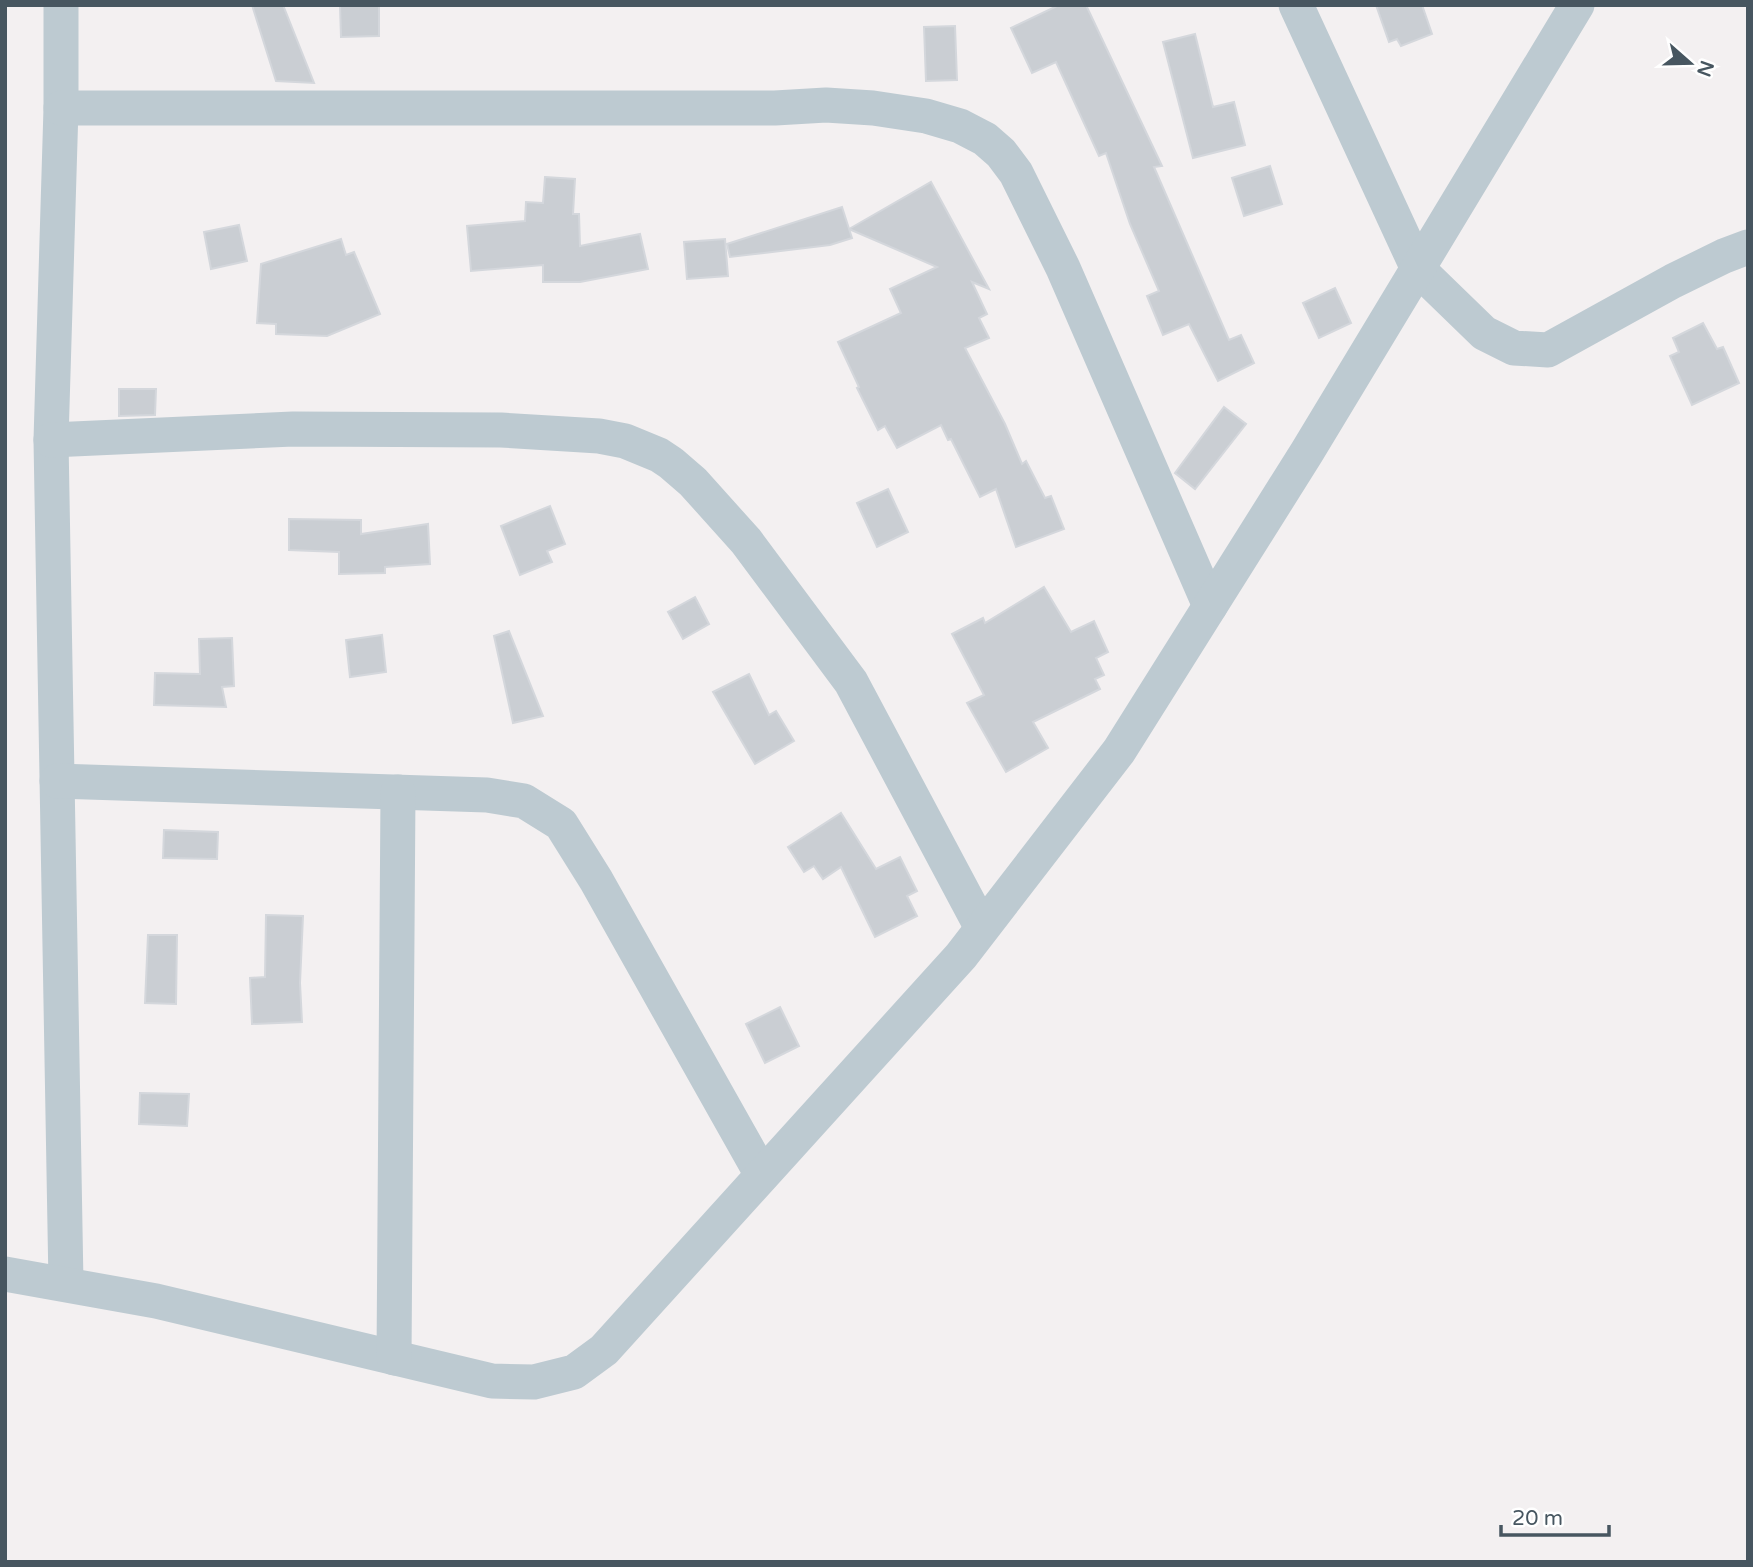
<svg xmlns="http://www.w3.org/2000/svg" width="1753" height="1567" viewBox="0 0 1753 1567" font-family="'Varela Round',sans-serif">
  <rect width="100%" height="100%" fill="#f3f0f1"/>
  <g fill="#caced3" stroke="#d4d7dc" stroke-width="2">
    <path d="M252 5H283L314 83 276 81Z"/>
    <path d="M340 5H379V36L341 37Z"/>
    <path d="M1059 5H1086L1162 166 1154 167 1229 340 1241 335 1254 363 1218 381 1189 324 1163 335 1147 296 1159 291 1130 224 1106 153 1099 156 1056 62 1032 73 1011 28Z"/>
    <path d="M1376 5H1422L1432 34 1401 46 1397 39 1389 42Z"/>
    <path d="M955 26 957 80 926 81 924 27Z"/>
    <path d="M1195 34 1213 107 1234 102 1245 145 1193 158 1163 42Z"/>
    <path d="M1270 166 1282 204 1244 216 1232 178Z"/>
    <path d="M545 177 575 179 573 214H579L580 246 640 234 648 269 580 282H543V265L471 271 467 226 525 221 526 202 543 203Z"/>
    <path d="M931 182 989 289 972 282 987 314 979 318 989 338 965 348 1005 424 1022 464 1026 461 1045 498 1051 496 1064 529 1016 547 996 489 980 497 951 439 948 440 941 425 897 448 885 426 878 430 857 388 859 387 838 342 901 313 890 289 937 267 849 229Z"/>
    <path d="M842 207 852 238 830 245 730 257 727 244Z"/>
    <path d="M239 225 247 261 211 269 204 232Z"/>
    <path d="M341 239 346 255 354 252 380 314 327 336 276 334V324L257 323 261 264Z"/>
    <path d="M725 239 728 276 687 279 684 242Z"/>
    <path d="M1335 288 1351 323 1319 338 1303 303Z"/>
    <path d="M1703 323 1717 349 1723 347 1739 383 1692 405 1670 356 1679 352 1673 338Z"/>
    <path d="M119 389H156L155 415 119 416Z"/>
    <path d="M1224 407 1246 424 1195 489 1175 473Z"/>
    <path d="M888 489 908 532 877 547 857 503Z"/>
    <path d="M550 506 565 544 547 551 552 562 520 575 501 526Z"/>
    <path d="M289 519 361 520V534L428 524 430 564 385 567V573L339 574V552L289 550Z"/>
    <path d="M1044 587 1071 632 1094 621 1108 652 1096 658 1104 675 1095 679 1100 689 1033 722 1048 748 1006 772 967 703 984 695 952 634 983 618 985 623Z"/>
    <path d="M695 597 709 624 683 639 668 612Z"/>
    <path d="M509 631 543 716 513 723 494 636Z"/>
    <path d="M382 635 386 672 350 677 346 640Z"/>
    <path d="M232 638 234 686 222 687 226 707 154 705 155 673 200 674 199 639Z"/>
    <path d="M749 674 769 715 776 711 794 741 755 764 713 692Z"/>
    <path d="M841 813 876 869 900 857 917 891 907 896 917 916 875 937 841 867 823 879 814 866 804 872 788 847Z"/>
    <path d="M164 830 218 832 217 859 163 858Z"/>
    <path d="M266 915 303 916 300 983 302 1022 252 1024 250 978 265 977Z"/>
    <path d="M148 935H177L176 1004 145 1003Z"/>
    <path d="M780 1007 799 1046 765 1063 746 1024Z"/>
    <path d="M140 1093 189 1094 187 1126 139 1124Z"/>
  </g>
  <g fill="none" stroke-linecap="round" stroke-linejoin="round">
    <g stroke="#bdcad1" stroke-width="35">
      <path d="M61 5V108L51 440 66 1284"/>
      <path d="M1296 5 1418 269 1484 333 1514 348 1548 350 1673 281 1724 256 1748 247"/>
      <path d="M61 108H775L826 105 873 108 926 116 960 126 985 139 1001 153 1016 173 1063 268 1210 606"/>
      <path d="M51 440 293 429 501 430 599 436 625 441 659 455 671 463 693 482 746 541 851 682 982 928"/>
      <path d="M57 781 487 795 524 801 561 824 596 880 762 1175"/>
      <path d="M5 1274 156 1301 492 1381 534 1382 574 1372 604 1350 961 956 1119 751 1307 452 1577 5"/>
      <path d="M394 1358 398 792"/>
    </g>
  </g>
  <rect width="1753" height="1567" fill="none" stroke="#475660" stroke-width="14"/>
  <g transform="translate(1690 63) rotate(110)" stroke="#ffffff" stroke-width="5" paint-order="stroke">
  <path d="M0-5L12 26L0 18L-12 26Z" fill="#475660"/>
  <text y="-10" font-size="19" font-weight="bold" text-anchor="middle" fill="#475660">N</text>
  </g>
  <path d="M1501 1525v10h108v-10" fill="none" stroke="#475660" stroke-width="3.5"/>
  <text x="1512" y="1525" font-size="21" fill="#475660" stroke="#ffffff" stroke-width="5" paint-order="stroke">20 m</text>
</svg>
